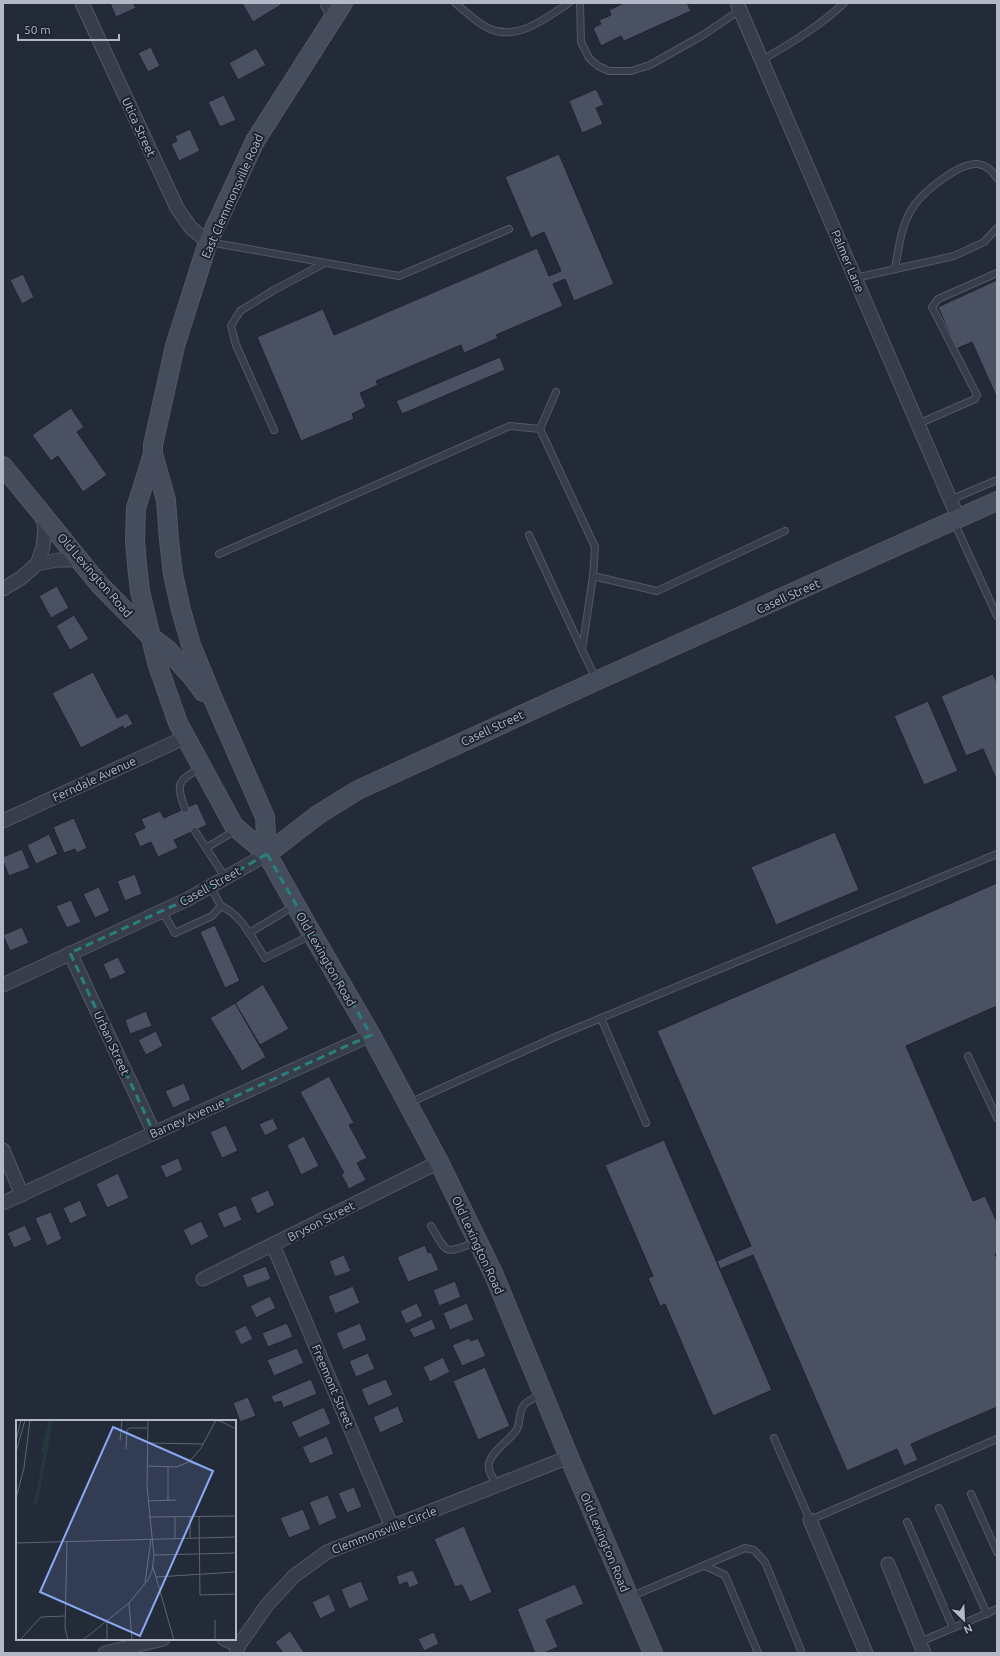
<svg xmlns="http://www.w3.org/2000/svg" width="1000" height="1656" viewBox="0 0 1000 1656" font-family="Ubuntu,sans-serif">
  <rect width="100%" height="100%" fill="#232b39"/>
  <g fill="#495162" stroke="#1e2430">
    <path d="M110 3H133L136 8 116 17Z"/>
    <path d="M242 3H284L253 22Z"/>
    <path d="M624 3H687L691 11 624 41 621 36 601 46 593 28 601 24 599 20 611 15 609 10Z"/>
    <path d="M151 47 160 66 148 72 138 53Z"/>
    <path d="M256 48 266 65 238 80 229 63Z"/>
    <path d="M596 89 604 105 596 108 603 124 582 133 569 101Z"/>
    <path d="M224 95 236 120 220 127 208 102Z"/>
    <path d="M190 129 200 151 179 161 171 144 177 141 175 136Z"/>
    <path d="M559 154 614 284 574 301 565 279 553 284 563 306 496 335 498 338 464 353 461 345 376 381 378 385 360 393 366 407 352 414 354 419 301 441 257 337 323 309 334 335 537 248 549 276 561 271 544 232 531 238 505 177Z"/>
    <path d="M23 274 34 297 22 304 10 280Z"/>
    <path d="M997 280V398L972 342 956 349 938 307Z"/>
    <path d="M500 357 505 370 402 414 396 401Z"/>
    <path d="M71 408 84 427 77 432 107 475 83 492 58 456 51 461 32 435Z"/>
    <path d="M57 586 69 608 51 618 39 596Z"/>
    <path d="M74 615 89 639 70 650 56 626Z"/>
    <path d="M93 672 117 718 127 713 133 724 124 729 123 726 81 748 52 693Z"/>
    <path d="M993 674 997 683V781L983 749 966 756 941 696Z"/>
    <path d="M928 701 958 771 924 785 894 716Z"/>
    <path d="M197 803 207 825 174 840 178 848 158 857 151 842 140 847 134 833 145 828 141 819 160 811 164 818Z"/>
    <path d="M74 818 87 848 77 853 75 849 64 853 53 827Z"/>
    <path d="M835 832 859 890 776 925 751 867Z"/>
    <path d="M49 834 58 854 36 864 27 845Z"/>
    <path d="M22 849 30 868 9 876 3 861V857Z"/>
    <path d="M135 874 142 894 125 901 117 881Z"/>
    <path d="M997 883V1006L906 1046 973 1201 985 1196 997 1222V1253L995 1254 997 1259V1407L911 1444 918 1460 904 1466 897 1449 847 1471 753 1255 720 1269 717 1261 751 1246 657 1031Z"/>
    <path d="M99 887 110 911 95 918 83 894Z"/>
    <path d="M71 900 81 922 67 928 56 906Z"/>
    <path d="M215 925 240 981 225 988 200 932Z"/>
    <path d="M22 927 29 943 10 951 3 935Z"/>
    <path d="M118 957 126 973 110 980 103 964Z"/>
    <path d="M263 984 289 1029 260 1045 235 1003Z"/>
    <path d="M235 1003 266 1057 242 1071 210 1018Z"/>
    <path d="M146 1011 152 1026 130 1034 125 1020Z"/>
    <path d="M156 1031 163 1046 146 1055 138 1040Z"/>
    <path d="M329 1076 354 1123 349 1125 367 1158 357 1163 366 1180 349 1189 341 1174 344 1173 300 1092Z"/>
    <path d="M184 1083 191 1100 173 1108 165 1091Z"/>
    <path d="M273 1118 278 1129 265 1136 259 1124Z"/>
    <path d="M226 1125 238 1151 222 1158 210 1132Z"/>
    <path d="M304 1136 319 1166 301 1175 287 1145Z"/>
    <path d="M664 1140 772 1390 713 1416 665 1304 660 1306 648 1278 653 1276 605 1165Z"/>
    <path d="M178 1158 183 1170 166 1178 160 1166Z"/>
    <path d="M118 1173 129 1198 107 1208 96 1184Z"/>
    <path d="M268 1190 275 1205 257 1214 250 1198Z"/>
    <path d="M80 1200 87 1216 70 1224 63 1208Z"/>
    <path d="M236 1205 242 1220 224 1228 217 1213Z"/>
    <path d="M51 1212 62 1239 47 1246 35 1218Z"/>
    <path d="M201 1221 209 1237 191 1246 183 1230Z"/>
    <path d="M25 1225 32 1240 14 1248 7 1233Z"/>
    <path d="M425 1245 428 1253 431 1252 439 1270 408 1282 397 1257Z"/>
    <path d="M344 1255 351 1271 335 1277 329 1261Z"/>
    <path d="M266 1266 271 1279 247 1288 242 1275Z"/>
    <path d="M455 1281 461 1297 439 1306 433 1290Z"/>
    <path d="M353 1286 360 1303 335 1314 328 1296Z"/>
    <path d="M270 1296 276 1308 256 1318 250 1306Z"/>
    <path d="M417 1303 423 1316 406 1324 400 1311Z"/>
    <path d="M467 1303 474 1320 450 1330 443 1313Z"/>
    <path d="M432 1319 436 1329 414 1338 409 1329Z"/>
    <path d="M287 1323 293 1337 268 1347 262 1333Z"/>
    <path d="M360 1323 367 1340 343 1350 336 1333Z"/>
    <path d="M246 1325 253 1339 241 1345 234 1331Z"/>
    <path d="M469 1338 471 1341 478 1338 486 1356 462 1366 452 1345Z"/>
    <path d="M297 1348 304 1363 274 1376 267 1360Z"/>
    <path d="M368 1353 375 1369 356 1377 349 1361Z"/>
    <path d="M443 1357 450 1372 430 1382 423 1367Z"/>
    <path d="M485 1367 510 1426 478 1440 453 1381Z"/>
    <path d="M311 1379 317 1394 283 1408 281 1401 274 1403 271 1396Z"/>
    <path d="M386 1379 393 1395 368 1406 361 1389Z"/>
    <path d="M248 1397 256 1416 240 1422 233 1403Z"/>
    <path d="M398 1406 404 1422 380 1433 373 1417Z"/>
    <path d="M324 1407 331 1424 299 1438 291 1422Z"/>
    <path d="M327 1436 334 1454 310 1464 302 1447Z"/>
    <path d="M354 1487 362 1507 347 1513 338 1493Z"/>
    <path d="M328 1495 337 1518 319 1526 309 1502Z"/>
    <path d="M303 1509 311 1529 289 1538 280 1518Z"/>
    <path d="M464 1526 492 1592 470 1602 462 1585 455 1587 434 1539Z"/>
    <path d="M413 1570 419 1584 409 1588 407 1582 399 1585 396 1576Z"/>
    <path d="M361 1581 369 1600 349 1609 341 1589Z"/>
    <path d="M575 1584 584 1604 546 1620 558 1647 544 1653H535L517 1609Z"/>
    <path d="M329 1594 336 1611 320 1619 312 1602Z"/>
    <path d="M290 1631 304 1652 303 1653H283L275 1642Z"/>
    <path d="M434 1632 439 1644 424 1651 418 1639Z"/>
  </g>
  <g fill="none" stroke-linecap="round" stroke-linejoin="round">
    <g stroke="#525864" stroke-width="8">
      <g id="lane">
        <path d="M455 3C465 11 478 24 490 29 518 41 546 18 569 3"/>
        <path d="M580 3 581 42 589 58 598 66 609 71H631L650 65 703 35 740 10"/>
        <path d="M762 60C791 43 820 26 844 3"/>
        <path d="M209 242 399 276 509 229"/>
        <path d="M895 268C899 247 901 225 913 207 923 192 959 162 978 164 986 165 993 172 997 178"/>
        <path d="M855 278 954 256 984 242 997 228"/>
        <path d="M918 424 975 399 977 395 932 307 938 299 997 273"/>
        <path d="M540 429 556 392"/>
        <path d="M274 430 236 345 231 326 240 311 274 290 325 263"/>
        <path d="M950 500 997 480"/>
        <path d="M954 522 997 616"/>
        <path d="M529 535 582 650"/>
        <path d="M219 554 510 426 540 429 595 547 593 576 582 650 596 679"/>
        <path d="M593 576 657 591 785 531"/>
        <path d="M185 809C176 783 177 782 200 768"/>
        <path d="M195 831 225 877"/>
        <path d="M206 848 236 830"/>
        <path d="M210 886 221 906C242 915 253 940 265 958L311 935"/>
        <path d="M162 911 175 933 212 916 221 906"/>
        <path d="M249 933 294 906"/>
        <path d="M601 1018 646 1123"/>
        <path d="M968 1056 997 1118"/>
        <path d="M409 1103 553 1038 997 854"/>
        <path d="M431 1226C448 1255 444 1254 476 1242"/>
        <path d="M774 1438 810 1520 997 1439"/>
        <path d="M497 1486C494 1480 487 1470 489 1463 493 1449 510 1441 517 1429 521 1422 518 1412 524 1405 528 1400 536 1397 542 1394"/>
        <path d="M971 1494 997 1552"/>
        <path d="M939 1508 987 1614"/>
        <path d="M907 1522 953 1628"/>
        <path d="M705 1566 725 1575 758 1653"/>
        <path d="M630 1597 745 1548 754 1550 765 1562 802 1653"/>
        <path d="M920 1642 997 1609"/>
      </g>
    </g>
    <g stroke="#525864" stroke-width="15">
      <g id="street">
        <path d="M82 3 177 208 191 228 208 242"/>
        <path d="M327 3 334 18"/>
        <path d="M737 3 959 520"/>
        <path d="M37 564 58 560H80"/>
        <path d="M3 589 21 578 37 564 43 547 45 528 41 514"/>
        <path d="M3 821 186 737"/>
        <path d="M70 953 154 1133"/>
        <path d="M3 985 188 899 267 854"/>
        <path d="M3 1150 22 1195"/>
        <path d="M3 1203 154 1133 371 1035"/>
        <path d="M273 1245 392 1527"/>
        <path d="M203 1279 439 1162"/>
        <path d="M810 1520 866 1653"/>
        <path d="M888 1564 924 1653"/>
        <path d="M224 1639 239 1645"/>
        <path d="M105 1653 163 1639"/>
        <path d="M236 1653 239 1645 267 1605 294 1576 327 1552 569 1457"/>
      </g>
    </g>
    <g stroke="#525864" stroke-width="20">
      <g id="secondary">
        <path d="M153 454 136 508 135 540 137 565 140 591 157 663 178 723 234 826 267 854 304 920 371 1035 439 1162 494 1275 569 1457 653 1653"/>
        <path d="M3 466 99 584 151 637 168 650 194 679 203 692"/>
        <path d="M267 854 265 817 214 701 191 645 181 610 173 574 169 540 166 500 153 454V445L175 346 208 242 255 141 343 3"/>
        <path d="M267 854 319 814 358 790 596 681 997 501"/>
      </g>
    </g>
    <use href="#lane" stroke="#373d4a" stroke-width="6"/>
    <use href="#street" stroke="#373d4a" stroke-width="13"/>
    <use href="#secondary" stroke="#454c5c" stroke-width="18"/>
  </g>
  <path fill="none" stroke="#27807b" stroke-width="3" stroke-dasharray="8 5" stroke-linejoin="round" d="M267 854 371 1035 154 1133 70 953 188 899Z"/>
  <g text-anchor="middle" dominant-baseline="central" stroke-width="4" stroke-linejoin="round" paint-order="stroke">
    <g font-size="12" fill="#b2b8c6" stroke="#1c222e">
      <text transform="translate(139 127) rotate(65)">Utica Street</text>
      <text transform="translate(232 196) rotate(-66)">East Clemmonsville Road</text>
      <text transform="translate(848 261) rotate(67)">Palmer Lane</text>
      <text transform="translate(95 575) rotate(49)">Old Lexington Road</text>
      <text transform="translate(788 596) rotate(-24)">Casell Street</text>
      <text transform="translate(492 728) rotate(-25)">Casell Street</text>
      <text transform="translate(94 779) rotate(-25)">Ferndale Avenue</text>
      <text transform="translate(210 886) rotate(-29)">Casell Street</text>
      <text transform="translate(326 959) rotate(60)">Old Lexington Road</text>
      <text transform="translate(112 1043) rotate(65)">Urban Street</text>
      <text transform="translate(187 1118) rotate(-24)">Barney Avenue</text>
      <text transform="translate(321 1221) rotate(-27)">Bryson Street</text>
      <text transform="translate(478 1245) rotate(65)">Old Lexington Road</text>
      <text transform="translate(333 1386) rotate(67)">Freemont Street</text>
      <text transform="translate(384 1530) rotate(-21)">Clemmonsville Circle</text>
      <text transform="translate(605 1542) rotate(67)">Old Lexington Road</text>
    </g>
  </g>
  <g transform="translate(16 1420)">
    <rect width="220" height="220" fill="#232b39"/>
    <path d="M33 0H37L21 85 18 83 28 35 25 30Z" fill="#26383b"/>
    <path fill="none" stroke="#5c6371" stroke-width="1" d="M188 0 204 1 220 9M0 21 5 0M104 21 106 0M132 23 187 24M110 29 111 10 114 8H131M0 32 9 0M173 42 188 47M132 46 160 47 173 42 185 28 200 0M0 78 8 48 14 0M152 80V47M132 81 160 80M183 96 184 175 220 174M133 97 220 96M159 97V118M174 118V96M51 122 49 208 52 220M0 123 220 117M138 135 220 133M137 147 158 220M140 157 220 152M129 163 135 119M113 183 116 220M91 200V220M199 200V220M4 220 25 197 50 196M67 220 113 183 132 160 136 151 138 136 131 67 132 0"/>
    <path fill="#8aa9f2" fill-opacity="0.15" stroke="#8aa9f2" stroke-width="2" d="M97 7 197 51 124 216 24 172Z"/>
    <rect width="220" height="220" fill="none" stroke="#b2b8c6" stroke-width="2"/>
  </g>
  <rect width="1000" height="1656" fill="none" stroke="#b2b8c6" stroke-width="8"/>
  <g transform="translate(964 1620) rotate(156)" stroke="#1c222e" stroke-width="3" paint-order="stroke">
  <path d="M0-3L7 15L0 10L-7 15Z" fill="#b2b8c6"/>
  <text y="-6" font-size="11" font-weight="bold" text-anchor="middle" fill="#b2b8c6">N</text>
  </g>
  <path d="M18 34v6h101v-6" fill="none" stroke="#b2b8c6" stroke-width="2"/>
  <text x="24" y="34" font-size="12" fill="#b2b8c6" stroke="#1c222e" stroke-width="3" paint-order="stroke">50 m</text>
</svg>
